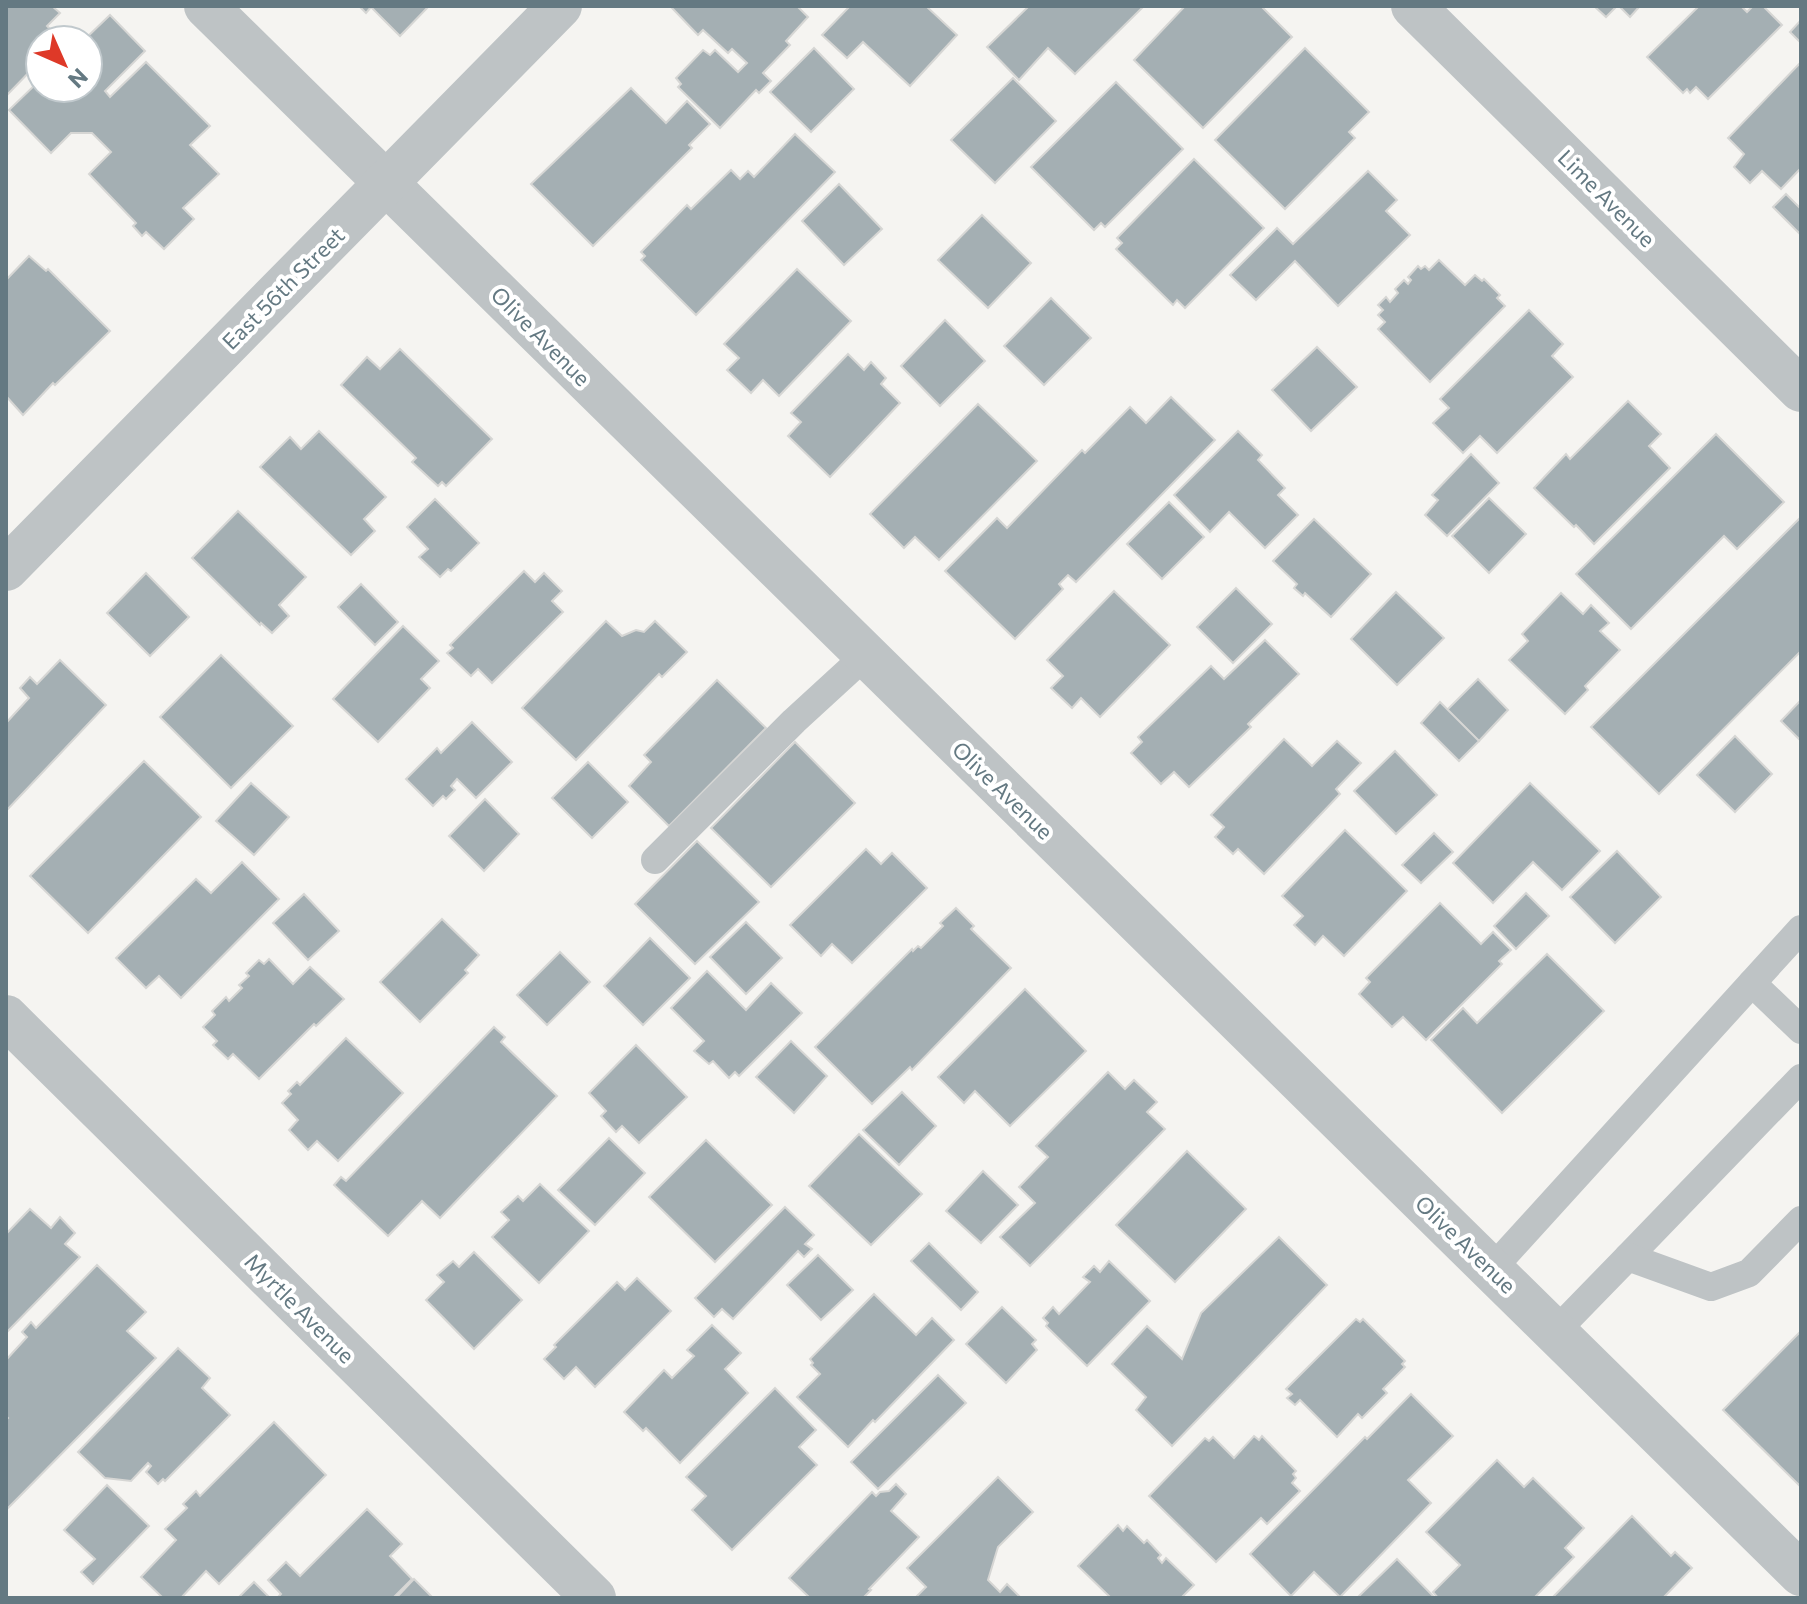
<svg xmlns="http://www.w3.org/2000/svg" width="1807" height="1604" viewBox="0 0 1807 1604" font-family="Commissioner,sans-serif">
  <rect width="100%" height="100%" fill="#f5f4f1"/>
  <g fill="#a4afb3" stroke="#d6d6d4" stroke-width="2">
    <path d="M6 6H52L60 13 47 26 61 40H40V61L6 96Z"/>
    <path d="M359 6H429L400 36 371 7 366 13Z"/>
    <path d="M674 6H797L808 17 786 41 790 45 763 73 771 81 759 93 756 90 720 128 678 87 681 84 676 78 703 50 710 55 715 50 738 72 747 63 732 49 728 53 703 30 698 35 672 8Z"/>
    <path d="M850 6H926L957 35 910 86 863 42 847 58 822 35Z"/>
    <path d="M1029 6H1144L1075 74 1048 48 1019 80 987 47Z"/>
    <path d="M1185 6H1261L1292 37 1203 128 1134 60Z"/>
    <path d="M1594 6H1617L1606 17Z"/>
    <path d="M1619 6H1640L1630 17Z"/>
    <path d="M1699 6H1741L1747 12 1753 6H1763L1782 25 1708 99 1696 87 1690 93 1687 89 1683 93 1647 57Z"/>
    <path d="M110 15 145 51 105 91 110 97 146 62 210 126 190 145 219 174 183 208 194 219 164 249 146 232 142 236 133 226 136 223 89 174 111 152 92 133H71L51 153 9 110 40 80V88H88V40H84Z"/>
    <path d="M1801 20V43L1790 32Z"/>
    <path d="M814 48 854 89 811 132 770 92Z"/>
    <path d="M1305 48 1369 112 1349 132 1355 138 1285 209 1215 140Z"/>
    <path d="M1801 62V168L1781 189 1762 171 1750 183 1734 167 1744 154 1728 138Z"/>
    <path d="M1013 78 1056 121 995 183 951 140Z"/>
    <path d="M1116 82 1183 149 1105 227 1101 223 1094 230 1031 167Z"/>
    <path d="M631 88 666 123 687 101 710 124 689 145 692 148 593 246 531 184Z"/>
    <path d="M795 134 835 172 696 315 641 260 645 256 641 252 687 205 691 209 731 170 740 179 748 171 754 177Z"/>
    <path d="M1194 159 1264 228 1185 308 1177 300 1173 305 1116 249 1122 243 1117 238Z"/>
    <path d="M1368 171 1397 200 1386 211 1410 235 1338 306 1295 261 1256 300 1230 275 1277 228 1293 244Z"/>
    <path d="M839 184 882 229 844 265 802 221Z"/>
    <path d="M1786 194 1801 209V235L1773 207Z"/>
    <path d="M982 215 1031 263 988 308 938 260Z"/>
    <path d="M29 256 46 271 48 269 110 331 55 385 53 383 23 415 6 396V280Z"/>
    <path d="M1439 260 1465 285 1475 275 1482 281 1484 279 1500 295 1497 298 1505 306 1430 382 1378 329 1385 322 1378 315 1383 310 1378 305 1386 297 1390 302 1398 293 1395 289 1404 280 1408 284 1411 280 1408 277 1418 266 1421 269 1425 266 1429 270Z"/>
    <path d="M797 269 851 321 779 396 763 380 751 393 727 370 739 358 724 344Z"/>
    <path d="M1051 298 1091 338 1044 385 1004 346Z"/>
    <path d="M1529 310 1563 344 1552 356 1573 377 1497 453 1480 436 1463 453 1433 423 1449 408 1440 399Z"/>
    <path d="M945 320 985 361 940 406 901 366Z"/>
    <path d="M1317 347 1357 387 1311 431 1272 390Z"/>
    <path d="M400 349 492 439 446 486 442 482 438 486 412 462 416 458 341 385 367 357 380 369Z"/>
    <path d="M848 354 864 370 871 362 886 378 881 384 900 403 830 477 788 436 801 422 791 413Z"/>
    <path d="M1171 397 1215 440 1076 582 1068 575 1059 584 1063 589 1015 639 945 571 997 518 1007 528 1082 450 1085 453 1130 407 1146 423Z"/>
    <path d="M1628 401 1661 434 1649 446 1670 468 1594 544 1576 525 1574 527 1534 488 1566 454 1570 459Z"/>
    <path d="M978 404 1037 461 939 560 915 537 904 548 870 514Z"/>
    <path d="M319 431 386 497 364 519 375 531 351 555 260 467 290 437 301 449Z"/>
    <path d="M1238 431 1262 455 1258 460 1285 488 1278 495 1298 515 1265 548 1229 512 1210 532 1174 495Z"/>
    <path d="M1716 434 1784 502 1737 549 1724 536 1631 629 1576 574Z"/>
    <path d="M1471 454 1499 483 1447 536 1425 515 1438 500 1432 495Z"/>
    <path d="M1489 498 1526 534 1489 573 1452 536Z"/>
    <path d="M435 499 479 543 451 571 448 569 440 577 419 557 428 549 407 527Z"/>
    <path d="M1169 502 1204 537 1162 579 1127 544Z"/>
    <path d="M238 511 306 577 279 605 289 616 272 633 261 623 260 625 192 558Z"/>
    <path d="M1800 518 1801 651 1659 794 1591 727Z"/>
    <path d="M1314 519 1371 574 1331 617 1305 593 1303 596 1294 588 1297 584 1273 561Z"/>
    <path d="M524 571 535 582 544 573 562 591 552 601 563 612 492 683 478 669 471 676 447 653 453 648 450 645Z"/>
    <path d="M146 573 189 617 150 656 107 613Z"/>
    <path d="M361 584 398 622 375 645 338 607Z"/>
    <path d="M1236 588 1272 624 1233 663 1197 627Z"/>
    <path d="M1114 591 1170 645 1100 717 1081 698 1072 708 1051 688 1063 676 1047 660Z"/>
    <path d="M1396 592 1444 638 1397 685 1351 639Z"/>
    <path d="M1561 593 1583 614 1591 605 1609 623 1600 631 1620 650 1585 686 1588 690 1565 714 1509 660 1528 641 1522 634Z"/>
    <path d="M606 621 622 636 636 630 644 632 655 621 687 652 662 677 659 674 576 760 522 708Z"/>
    <path d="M403 626 439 661 421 679 430 688 378 742 333 699Z"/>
    <path d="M1265 640 1299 674 1248 724 1251 727 1189 787 1174 772 1161 784 1131 753 1142 742 1138 737 1211 666 1224 679Z"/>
    <path d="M221 655 293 726 231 788 160 717Z"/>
    <path d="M60 660 106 705 6 811V723L29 698 20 688 30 677 37 684Z"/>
    <path d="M1478 679 1508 710 1479 741 1447 710Z"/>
    <path d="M717 680 766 728 669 826 629 786 651 762 644 755Z"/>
    <path d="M1801 700V741L1781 721Z"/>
    <path d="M1440 702 1479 741 1459 761 1421 723Z"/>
    <path d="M472 722 512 762 476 798 457 779 451 786 455 790 446 799 443 796 433 806 406 779 437 748 441 753Z"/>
    <path d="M1735 736 1772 774 1735 812 1697 775Z"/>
    <path d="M1284 739 1312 766 1337 741 1361 763 1336 789 1340 794 1264 874 1238 849 1233 854 1215 837 1224 827 1211 815Z"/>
    <path d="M795 742 855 803 771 887 711 828Z"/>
    <path d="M1395 751 1437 795 1396 834 1354 791Z"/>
    <path d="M144 761 201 817 88 933 30 876Z"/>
    <path d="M588 762 628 802 592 838 552 798Z"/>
    <path d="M251 783 289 817 254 855 216 821Z"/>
    <path d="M1530 783 1600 851 1562 890 1533 862 1493 903 1453 863Z"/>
    <path d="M485 799 519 834 484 871 449 836Z"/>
    <path d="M1345 830 1407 891 1344 956 1323 936 1315 945 1294 925 1303 916 1282 896Z"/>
    <path d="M1434 833 1453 852 1421 883 1402 865Z"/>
    <path d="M697 841 759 902 695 964 635 904Z"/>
    <path d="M866 849 881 864 892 853 927 888 852 963 832 944 821 956 790 925Z"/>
    <path d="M1617 851 1661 897 1615 943 1570 897Z"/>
    <path d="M242 862 279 899 181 998 159 976 146 988 116 958 196 879 211 893Z"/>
    <path d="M1526 893 1549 916 1516 949 1494 926Z"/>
    <path d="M304 894 339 931 308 960 273 923Z"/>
    <path d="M1440 903 1481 944 1493 932 1511 950 1499 961 1502 964 1426 1040 1403 1017 1392 1027 1359 994 1370 982 1366 978Z"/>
    <path d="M956 908 974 926 971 929 1011 968 912 1070 910 1067 872 1104 815 1047 912 949 913 951 918 946 921 948 943 926 940 923Z"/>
    <path d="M442 919 479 955 465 970 468 973 420 1022 380 982Z"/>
    <path d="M746 922 782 958 746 994 710 957Z"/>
    <path d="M650 938 690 978 643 1025 604 986Z"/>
    <path d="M560 952 590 982 547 1025 517 995Z"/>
    <path d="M1547 954 1604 1011 1502 1113 1431 1040 1463 1008 1477 1023Z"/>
    <path d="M269 959 293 984 310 967 344 999 316 1026 314 1024 259 1079 233 1054 228 1059 213 1045 217 1041 203 1027 215 1015 212 1011 226 997 229 1001 242 988 239 985 249 976 246 973 259 960 264 964Z"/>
    <path d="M707 971 746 1010 771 983 802 1013 739 1076 735 1072 729 1078 713 1061 709 1064 694 1051 704 1041 671 1008Z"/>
    <path d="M1025 989 1086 1051 1010 1126 975 1091 964 1103 938 1077Z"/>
    <path d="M494 1027 505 1037 501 1042 557 1096 440 1218 422 1201 388 1236 334 1185 341 1177 346 1181Z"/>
    <path d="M346 1038 403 1093 338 1161 317 1141 308 1150 289 1130 298 1120 282 1103 291 1094 288 1091 297 1082 300 1085Z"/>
    <path d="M791 1041 827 1076 794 1113 756 1077Z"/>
    <path d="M636 1045 687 1097 639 1143 622 1126 616 1132 601 1116 606 1111 589 1093Z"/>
    <path d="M1108 1072 1125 1089 1134 1080 1157 1102 1147 1112 1165 1129 1030 1266 1000 1237 1035 1203 1019 1187 1048 1157 1036 1146Z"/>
    <path d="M902 1092 936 1126 899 1165 863 1130Z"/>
    <path d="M859 1134 922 1194 871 1245 809 1186Z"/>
    <path d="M609 1138 645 1173 595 1225 558 1190Z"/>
    <path d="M706 1140 772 1205 715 1262 649 1197Z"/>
    <path d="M1187 1151 1246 1209 1175 1282 1116 1225Z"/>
    <path d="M983 1171 1018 1205 981 1243 946 1211Z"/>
    <path d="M540 1184 589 1231 539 1283 492 1237 509 1220 501 1212 518 1196 523 1201Z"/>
    <path d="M785 1207 814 1235 805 1244 812 1249 804 1257 798 1251 733 1319 722 1309 714 1317 695 1298Z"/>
    <path d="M30 1209 51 1228 60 1217 75 1233 65 1244 80 1257 6 1333V1234Z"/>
    <path d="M1279 1237 1327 1285 1172 1446 1136 1410 1146 1397 1112 1364 1147 1326 1182 1359 1201 1313Z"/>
    <path d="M929 1243 978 1292 961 1310 911 1261Z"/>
    <path d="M474 1252 522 1300 474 1349 426 1300 444 1282 437 1275 453 1261 459 1267Z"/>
    <path d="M818 1255 853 1290 821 1320 787 1285Z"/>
    <path d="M1109 1261 1150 1301 1087 1366 1046 1326 1048 1323 1043 1318 1053 1307 1059 1314 1090 1282 1083 1277 1094 1266 1100 1272Z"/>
    <path d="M97 1265 146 1312 127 1331 156 1358 6 1510V1420L8 1418 6 1416V1360L27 1337 22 1332 31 1322 36 1328Z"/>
    <path d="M637 1278 671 1311 595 1387 576 1367 564 1379 544 1359 556 1347 554 1345 617 1282 625 1290Z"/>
    <path d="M874 1294 916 1335 932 1318 954 1340 875 1422 873 1420 848 1447 797 1397 820 1374 811 1365 813 1363 810 1359Z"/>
    <path d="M1002 1307 1036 1340 1032 1344 1037 1350 1006 1383 966 1344Z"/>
    <path d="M1356 1319 1360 1322 1363 1319 1405 1361 1402 1364 1405 1367 1383 1389 1387 1393 1362 1418 1358 1414 1337 1437 1300 1400 1295 1405 1287 1398 1292 1394 1286 1389Z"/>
    <path d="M712 1325 741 1353 725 1369 748 1393 680 1463 646 1428 643 1431 624 1412 664 1370 672 1378 694 1356 687 1350Z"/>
    <path d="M1801 1331V1487L1723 1410Z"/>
    <path d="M178 1348 210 1378 202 1388 230 1415 165 1481 163 1479 158 1484 146 1472 151 1466 148 1463 131 1481 105 1478 78 1452Z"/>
    <path d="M938 1375 966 1403 878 1489 851 1462Z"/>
    <path d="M775 1388 816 1430 799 1447 817 1465 732 1550 692 1510 706 1496 686 1477Z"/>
    <path d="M1411 1394 1453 1436 1408 1480 1431 1503 1340 1597 1314 1572 1291 1596 1250 1554 1365 1437 1367 1439Z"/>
    <path d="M274 1422 326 1475 219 1584 206 1571 181 1598H163L141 1577 176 1540 165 1529 187 1508 183 1504 196 1491 200 1496Z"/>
    <path d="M1254 1436 1259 1440 1262 1436 1296 1471 1293 1474 1296 1478 1292 1483 1300 1491 1267 1524 1261 1518 1216 1562 1149 1496 1205 1438 1209 1441 1213 1437 1234 1458Z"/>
    <path d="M1497 1460 1524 1487 1533 1478 1584 1528 1565 1548 1574 1557 1534 1598H1438L1433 1592 1460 1565 1426 1532Z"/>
    <path d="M998 1477 1033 1512 998 1547 988 1580 1000 1592 1007 1584 1021 1598H915L926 1587 907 1568Z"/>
    <path d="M896 1484 906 1494 891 1511 919 1537 869 1589 871 1590 863 1598H810L789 1578 872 1492 876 1496 880 1492 889 1491Z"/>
    <path d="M107 1485 149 1526 93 1584 81 1572 95 1559 64 1530Z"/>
    <path d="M367 1509 402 1544 390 1556 412 1579 393 1598H277L281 1594 268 1580 286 1562 300 1576Z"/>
    <path d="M1632 1516 1671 1556 1675 1552 1692 1568 1663 1598H1552Z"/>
    <path d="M1118 1525 1123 1531 1127 1526 1144 1543 1147 1540 1161 1555 1158 1558 1162 1563 1166 1558 1194 1585 1181 1598H1111L1078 1566Z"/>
    <path d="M1397 1559 1435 1598H1361L1359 1596Z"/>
    <path d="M414 1579 433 1598H396Z"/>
    <path d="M254 1582 270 1598H238Z"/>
  </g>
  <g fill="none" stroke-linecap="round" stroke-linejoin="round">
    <g stroke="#bec3c5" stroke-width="28">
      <path d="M655 860 794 721 866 655"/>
      <path d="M1752 983 1801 1030"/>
      <path d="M1628 1257 1801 1078"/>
      <path d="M1491 1270 1801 929"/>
      <path d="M1555 1332 1628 1257 1711 1287 1749 1273 1801 1220"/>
    </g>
    <g stroke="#bec3c5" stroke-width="44">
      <path d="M206 6 1801 1574"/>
      <path d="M1413 6 1801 390"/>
      <path d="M6 569 560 6"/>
      <path d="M6 1017 594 1598"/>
    </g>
  </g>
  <g text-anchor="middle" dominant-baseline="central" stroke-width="8" stroke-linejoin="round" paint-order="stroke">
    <g font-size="22" fill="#647982" stroke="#fff">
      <text transform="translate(1607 198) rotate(45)">Lime Avenue</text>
      <text transform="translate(283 288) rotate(-45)">East 56th Street</text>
      <text transform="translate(541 336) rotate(45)">Olive Avenue</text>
      <text transform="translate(1003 790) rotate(44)">Olive Avenue</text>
      <text transform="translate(1466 1244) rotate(44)">Olive Avenue</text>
      <text transform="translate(300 1308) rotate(45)">Myrtle Avenue</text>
    </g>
  </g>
  <rect width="1807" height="1604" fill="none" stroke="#647982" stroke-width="16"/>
  <g transform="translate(64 64) rotate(135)"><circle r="38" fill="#ffffff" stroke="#c1c9cd" stroke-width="2"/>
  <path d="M0-6L14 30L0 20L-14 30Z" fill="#de3928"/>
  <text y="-12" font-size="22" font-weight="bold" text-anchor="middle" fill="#647982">N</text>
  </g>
</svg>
